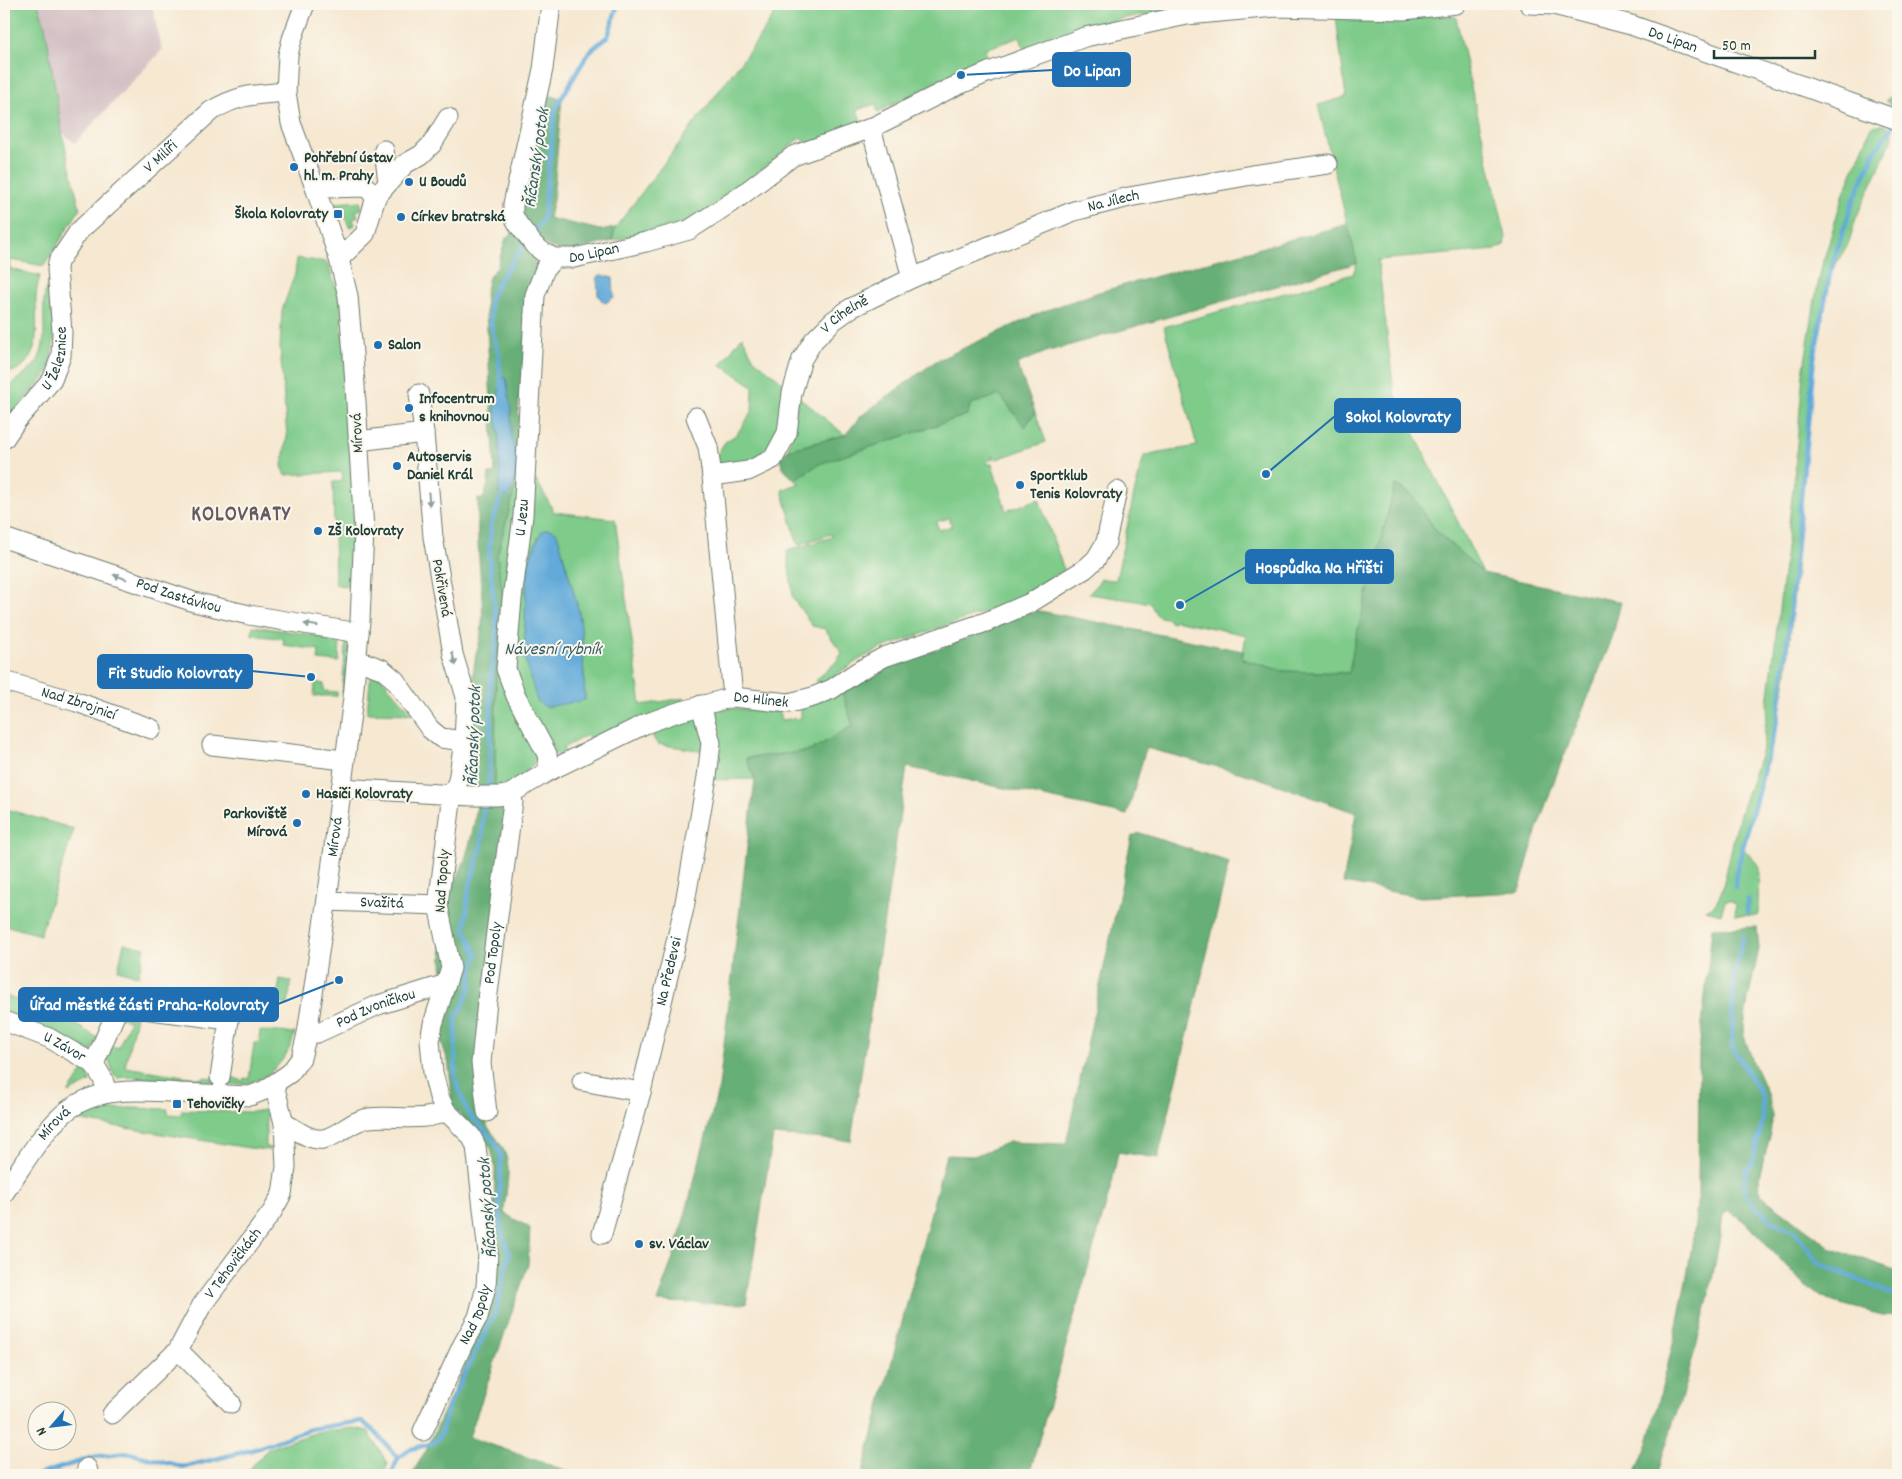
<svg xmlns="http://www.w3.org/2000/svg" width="1902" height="1479" viewBox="0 0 1902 1479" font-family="Dekko,sans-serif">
  <rect width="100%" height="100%" fill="#fbf7ec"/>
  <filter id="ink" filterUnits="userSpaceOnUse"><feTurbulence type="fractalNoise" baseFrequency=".02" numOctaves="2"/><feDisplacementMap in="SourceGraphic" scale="10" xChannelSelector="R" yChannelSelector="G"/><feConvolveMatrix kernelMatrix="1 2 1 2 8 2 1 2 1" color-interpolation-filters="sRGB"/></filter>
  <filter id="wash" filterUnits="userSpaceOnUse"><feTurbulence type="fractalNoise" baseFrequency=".0096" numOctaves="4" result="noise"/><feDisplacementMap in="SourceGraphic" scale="20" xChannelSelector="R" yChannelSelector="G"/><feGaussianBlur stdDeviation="1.12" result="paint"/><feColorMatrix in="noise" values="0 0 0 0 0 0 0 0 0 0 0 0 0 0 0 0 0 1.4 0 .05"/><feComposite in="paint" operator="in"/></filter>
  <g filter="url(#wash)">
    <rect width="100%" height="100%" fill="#f6e8d1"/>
    <path fill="#d2bec3" d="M38 4H152L162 50 75 143 62 133 45 26Z"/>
    <g fill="#7ecb8a" stroke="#4e845f" fill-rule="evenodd">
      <path d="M4 4H38L45 26 62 133 80 209 44 266 11 260 10 269 40 276C38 283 36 291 36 299 36 329 43 367 4 374Z"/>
      <path d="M781 4H1211L1119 19 1080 29 1024 49 1020 37 985 49 988 61 947 77 878 112 875 104 857 110 862 123 811 143 800 138 712 209 685 223 612 241 615 228 756 42Z"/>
      <path d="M1335 9 1456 17 1468 74 1506 237 1504 245 1495 250 1378 260 1394 392 1483 573 1437 532 1410 493 1395 485 1354 645 1349 673 1283 671 1242 659 1246 635 1175 620 1174 622 1169 621V619L1157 616 1150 603 1089 594 1101 579 1116 580 1134 494 1144 456 1197 446 1164 327 1353 274 1357 263 1318 105 1346 97Z"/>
      <path d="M1885 124 1893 130 1892 140 1856 218 1849 242 1832 271 1821 323 1814 366 1787 674C1776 733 1760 790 1743 848L1759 866 1758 916 1735 915 1736 904 1730 900 1725 901 1721 914 1705 910C1716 907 1718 900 1722 890L1739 817 1763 747 1794 480 1803 374 1816 294 1822 266 1842 198 1872 126Z"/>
      <path d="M360 201 362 209 356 211 358 217 353 219 355 225 349 227 342 208 337 207 335 203Z"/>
      <path d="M297 258 327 262 340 298 343 333 347 410 353 471 354 586H343L335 584 333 482 343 481 342 472 285 475 282 465 287 437 280 347 282 310 295 274Z"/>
      <path d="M49 280 55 336 48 373 4 424V386L10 387C18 376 32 371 38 360 51 335 37 305 49 280Z"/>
      <path d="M742 336 754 359 785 384C783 406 784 442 763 456 750 464 733 465 718 467L716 456 725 442 737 434 752 412 753 386 721 365Z"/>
      <path d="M1000 395 1025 427 1035 412 1046 442 997 459 992 456 993 459 987 461 988 464H992L1006 511 1039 499 1064 570 1024 595 994 609 882 648 862 658 820 685 816 680 835 663 842 653 825 629 812 626 793 598 787 551 832 537 831 534 798 545 782 490 800 483 794 480 819 464 967 415 971 404ZM949 518 952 526 939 530 936 522Z"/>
      <path d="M799 397 845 435 788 450Z"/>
      <path d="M517 481H537L554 512 615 519 641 705 684 698 685 703 592 743 587 735 563 748 567 756 559 758 554 753 536 762 514 784 495 788 496 677 504 602 497 556ZM557 533 579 612 582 635 585 700 524 655 526 591 529 560 538 537Z"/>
      <path d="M253 626 340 639 339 662 318 660 319 650 283 645 284 639 252 635Z"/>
      <path d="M346 638 350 640 345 697 342 695Z"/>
      <path d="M374 670 413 714 367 713 371 671Z"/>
      <path d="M315 682 324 684V691L337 692V696H314Z"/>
      <path d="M842 692 853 725 810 751 746 758 755 779 714 780 703 751 657 744 653 737V728L712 711 729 708 780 712V720L801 718V707Z"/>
      <path d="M6 809 74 829 40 935 4 925V819Z"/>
      <path d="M124 943 145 948 138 976 118 970Z"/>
      <path d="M280 979 291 981 288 1005 276 1003Z"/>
      <path d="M4 995 63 1017 98 1038 91 1052 4 1012Z"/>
      <path d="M115 1015 136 1017 125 1067 202 1079 203 1077 214 1078 213 1082 128 1077 118 1078 114 1076 109 1060 98 1054 110 1045 118 1048 130 1021Z"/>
      <path d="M260 1031 295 1033C286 1065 263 1087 228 1084L229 1076 243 1081 244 1078 249 1079 254 1043H259Z"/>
      <path d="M83 1071 87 1072 90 1082 68 1093Z"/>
      <path d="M129 1108 168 1109V1114L181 1115 182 1110 251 1112 270 1109 275 1111 276 1114 266 1115V1147L277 1149 276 1151 249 1148 76 1120 96 1111Z"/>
      <path d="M353 1428 368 1431 388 1464 383 1475H244L269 1448 318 1432Z"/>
    </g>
    <g fill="#66af76" stroke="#427655">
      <path d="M1898 89V109L1892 107 1886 100Z"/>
      <path d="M545 95 562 98 553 200 549 218 600 230 615 228 612 241C590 246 561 258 542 242 533 235 527 223 521 214Z"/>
      <path d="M1348 224 1357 263 1046 352 1017 364 1035 412 1025 427 1000 395 971 404 967 415 819 464 794 480 782 466 780 457 788 450 845 435 861 416 936 361 1044 311 1099 292Z"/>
      <path d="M514 231 533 256 537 267 526 377 520 385 518 413 523 423 517 481 497 556 504 602 496 677 495 788 474 787 458 781 476 654C487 623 481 590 479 558 477 538 478 518 478 499H483L488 485 489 474H495L485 293 489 277 497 267 506 238Z"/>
      <path d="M1395 485 1410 493 1437 532 1483 573 1621 602 1612 639 1559 768 1537 829 1519 892 1421 897 1343 883 1356 813 1253 776 1146 748 1127 815 907 767 851 1141 773 1135 746 1304 657 1302 676 1249 719 1087 755 779 746 758 810 751 853 726 842 692 851 679 944 647 1035 610 1243 651 1242 659 1283 671 1349 673 1354 645Z"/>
      <path d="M477 802H513L487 1001V1126C493 1134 501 1143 505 1153 512 1169 505 1195 504 1213L530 1228 528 1265 469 1437 579 1475H411L426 1451 467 1361 493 1280 495 1167 491 1148 451 1105V1083L448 1061 439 1036 444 991 438 905C442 901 448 896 451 890 465 867 475 829 477 802Z"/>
      <path d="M1140 833 1229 862 1158 1158 1118 1152 1112 1183 1029 1475H862L946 1155 974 1156 1009 1142 1066 1144 1132 836Z"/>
      <path d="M1757 927 1759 949 1748 999 1743 1033 1753 1062 1769 1098 1772 1115 1770 1137 1759 1176 1760 1195 1833 1249 1898 1271V1316L1882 1315 1833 1302 1807 1288 1742 1219 1728 1211 1723 1215C1711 1305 1685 1390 1656 1475H1635L1648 1443 1674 1340 1686 1281 1694 1232 1698 1195 1699 1053 1712 928Z"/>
    </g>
    <g fill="#62aad9" stroke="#407486">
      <path d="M601 275 613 278 614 297 606 303 603 302 598 295 597 277Z"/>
      <path d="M502 377 506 378 511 408V436L518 462 513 487 508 497 498 493 500 479 499 436 495 409Z"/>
      <path d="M546 529 553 530 557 533 579 612 582 635 585 700 546 707 537 701 524 655 526 591 529 560 542 531Z"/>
    </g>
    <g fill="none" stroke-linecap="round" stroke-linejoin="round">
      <g stroke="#62aad9" stroke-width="4.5">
        <path d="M531 235 543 220 555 109 589 52 608 36 618 4"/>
        <path d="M501 387 499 357 491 323 490 300 496 286 526 241"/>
        <path d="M487 792 489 784 491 707 490 689 497 629 489 555 491 525 504 491"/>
        <path d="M1735 887 1736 873 1778 718 1787 647 1814 358 1831 269 1852 204 1875 151 1893 126"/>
        <path d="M1747 912 1748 899"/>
        <path d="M1743 937 1734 976 1732 1047 1762 1096 1763 1121 1752 1165 1746 1170 1744 1191 1755 1207 1777 1224 1794 1231 1819 1263 1889 1293H1898"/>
        <path d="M38 1475 93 1457 128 1453 184 1467 255 1449 310 1429 362 1421 375 1432 398 1458"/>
        <path d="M391 1475 398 1458 411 1449 434 1443 441 1434 449 1405 495 1314 509 1254 501 1230 499 1204 501 1155 495 1142 468 1113 455 1079 456 1016 463 1006 471 985 472 968 477 955 465 929 469 888 482 844 483 813 485 802"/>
      </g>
    </g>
  </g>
  <g filter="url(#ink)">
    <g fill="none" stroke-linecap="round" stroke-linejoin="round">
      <g stroke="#6a796b" stroke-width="21">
        <g id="minor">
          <path id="s1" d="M551 4 543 69 513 204V215L518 224 534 245 543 252 554 258H574L646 242 689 230 738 198 793 156 871 128 949 89 989 72 1085 37 1187 15 1276 7 1404 10 1456 4"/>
          <path id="s2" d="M1529 4 1554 5 1631 25 1898 120"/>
          <path d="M384 150 388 182"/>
          <path d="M316 190 326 188 366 187 376 197"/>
          <path d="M339 259 365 234 376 197 405 164 421 155 432 144 448 118"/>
          <path id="s3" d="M912 278 1074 211 1129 197 1252 175 1328 164"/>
          <path d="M696 417 708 447 712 476"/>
          <path id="s4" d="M4 439 17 420 52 380 61 356 62 332 57 269 58 262 79 231 211 111C240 94 253 95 286 92"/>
          <path d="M358 441 424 433 419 394"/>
          <path id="s5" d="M4 538 194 602 249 615 359 633"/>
          <path d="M357 660 382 669 395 680 430 729 441 738 464 741"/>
          <path id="s6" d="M4 681 77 702 152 729"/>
          <path id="s7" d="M733 697 712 476 748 471 773 459 787 433 792 393 802 359 814 340 833 321 851 308 912 278 871 128"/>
          <path d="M212 745 344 760"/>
          <path id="s8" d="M549 771 547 754 516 696 506 669 512 599 523 516 535 295 545 269 554 258"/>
          <path id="s9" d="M341 788 472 796H499L510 794 549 771 645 724 675 713 733 697 789 703 813 697 832 689 857 672 884 657 986 622 1030 603 1085 569 1096 559 1106 542 1117 491"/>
          <path id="s10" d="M327 901 438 905"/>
          <path id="s11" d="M4 1021 49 1038 94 1064 103 1079 107 1093"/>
          <path id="s12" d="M307 1034 317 1033 378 1005 446 984"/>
          <path d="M94 1064 115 1015 119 1009 127 1007 229 1020 220 1077"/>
          <path d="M582 1081 641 1092"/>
          <path id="s13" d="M487 1112 481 1063 487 1001 513 802 510 794"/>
          <path d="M284 1123C296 1129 309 1141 323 1139 340 1136 351 1120 369 1118 394 1115 423 1123 446 1111"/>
          <path id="s14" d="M4 1193C21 1168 37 1140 58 1119 91 1085 139 1090 181 1093 204 1094 227 1095 250 1096L265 1090 290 1073 301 1058 307 1034 330 878 353 698 360 621 364 530 353 354 348 296 339 259 316 190 291 123 286 92 288 55 292 39 305 4"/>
          <path id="s15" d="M602 1234 641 1092 684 908 707 777 711 743 701 705"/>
          <path d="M178 1350 231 1403"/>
          <path id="s16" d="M112 1414 178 1350 202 1305 272 1212 282 1194 286 1167 284 1123 274 1085"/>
          <path id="s17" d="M423 1431 463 1344 478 1317 486 1287 488 1253 476 1146 471 1136 446 1111 439 1097 433 1073 430 1040 433 1024 451 968 438 905 452 794 458 781 464 741 466 697 453 654 433 537 424 433"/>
          <path d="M87 1468 89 1475"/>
        </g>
      </g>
      <use href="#minor" stroke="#fff" stroke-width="19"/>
    </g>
    <defs><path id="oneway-solid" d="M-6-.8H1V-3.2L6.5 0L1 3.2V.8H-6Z" transform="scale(1.25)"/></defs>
    <g fill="#8f9e9a">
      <use href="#oneway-solid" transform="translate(429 499) rotate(85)"/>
      <use href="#oneway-solid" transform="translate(120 577) rotate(-161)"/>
      <use href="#oneway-solid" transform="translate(311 625) rotate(-171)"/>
      <use href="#oneway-solid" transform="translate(454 659) rotate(74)"/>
    </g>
  </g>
  <g fill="#1f6fb2" stroke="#fbf7ec" stroke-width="2">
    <circle cx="294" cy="167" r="5"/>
    <circle cx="409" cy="182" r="5"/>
    <rect x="333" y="209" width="10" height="10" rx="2.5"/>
    <circle cx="401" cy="217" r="5"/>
    <circle cx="378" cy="345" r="5"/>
    <circle cx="409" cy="408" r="5"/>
    <circle cx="397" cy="466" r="5"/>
    <circle cx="1020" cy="485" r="5"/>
    <circle cx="318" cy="531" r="5"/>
    <circle cx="306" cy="794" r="5"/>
    <circle cx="297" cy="823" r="5"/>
    <rect x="172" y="1099" width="10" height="10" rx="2.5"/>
    <circle cx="639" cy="1244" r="5"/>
  </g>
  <g text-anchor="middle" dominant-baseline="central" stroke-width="4" stroke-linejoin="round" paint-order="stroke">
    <g font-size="16" fill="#1f3d34" stroke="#fbf7ec">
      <text stroke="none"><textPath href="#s2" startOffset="149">Do Lipan</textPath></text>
      <text stroke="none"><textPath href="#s4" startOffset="344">V Milíři</textPath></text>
      <text stroke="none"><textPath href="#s3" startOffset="216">Na Jílech</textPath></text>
      <text stroke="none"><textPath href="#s1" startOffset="316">Do Lipan</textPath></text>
      <text stroke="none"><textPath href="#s7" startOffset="454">V Cihelně</textPath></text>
      <text stroke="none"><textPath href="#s4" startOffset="98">U Železnice</textPath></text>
      <text transform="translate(358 433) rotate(-93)">Mírová</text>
      <text stroke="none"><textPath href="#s8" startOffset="264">U Jezu</textPath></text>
      <text transform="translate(441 588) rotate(80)">Pokřivená</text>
      <text stroke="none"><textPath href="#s5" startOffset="184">Pod Zastávkou</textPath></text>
      <text stroke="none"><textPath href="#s9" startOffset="442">Do Hlinek</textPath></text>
      <text stroke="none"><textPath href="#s6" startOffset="78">Nad Zbrojnicí</textPath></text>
      <text stroke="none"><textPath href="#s14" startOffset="580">Mírová</textPath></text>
      <text transform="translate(443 881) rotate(-86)">Nad Topoly</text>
      <text stroke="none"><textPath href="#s10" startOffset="55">Svažitá</textPath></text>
      <text stroke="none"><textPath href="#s13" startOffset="160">Pod Topoly</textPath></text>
      <text stroke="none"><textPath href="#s15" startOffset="271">Na Předevsi</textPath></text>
      <text stroke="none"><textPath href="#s12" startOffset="74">Pod Zvoničkou</textPath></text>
      <text stroke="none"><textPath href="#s11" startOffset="66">U Závor</textPath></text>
      <text stroke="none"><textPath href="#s14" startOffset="86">Mírová</textPath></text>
      <text stroke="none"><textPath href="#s16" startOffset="195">V Tehovičkách</textPath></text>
      <text stroke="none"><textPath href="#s17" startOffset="128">Nad Topoly</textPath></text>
    </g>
    <g font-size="16" font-weight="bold" fill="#1f3d34" stroke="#fbf7ec" text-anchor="start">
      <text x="304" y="158">Pohřební ústav<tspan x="304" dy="18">hl. m. Prahy</tspan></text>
      <text x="419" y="182">U Boudů</text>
      <text x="328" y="214" text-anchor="end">Škola Kolovraty</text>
      <text x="411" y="217">Církev bratrská</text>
      <text x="388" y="345">Salon</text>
      <text x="419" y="399">Infocentrum<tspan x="419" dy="18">s knihovnou</tspan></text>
      <text x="407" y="457">Autoservis<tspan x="407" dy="18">Daniel Král</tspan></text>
      <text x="1030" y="476">Sportklub<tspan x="1030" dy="18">Tenis Kolovraty</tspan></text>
      <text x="328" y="531">ZŠ Kolovraty</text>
      <text x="316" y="794">Hasiči Kolovraty</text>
      <text x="287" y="814" text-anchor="end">Parkoviště<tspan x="287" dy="18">Mírová</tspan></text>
      <text x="187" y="1104">Tehovičky</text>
      <text x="649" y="1244">sv. Václav</text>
    </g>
    <g font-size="18" font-style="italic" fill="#335e66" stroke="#fbf7ec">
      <text transform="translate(538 158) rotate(-82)">Říčanský potok</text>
      <text x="553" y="650">Návesní rybník</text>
      <text transform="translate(475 736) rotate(-88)">Říčanský potok</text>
      <text transform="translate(489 1208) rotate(-94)">Říčanský potok</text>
    </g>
    <g font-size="21" font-weight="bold" letter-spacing="1" fill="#635b61" stroke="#fbf7ec">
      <text x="241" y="516">KOLOVRATY</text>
    </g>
  </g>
  <path fill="none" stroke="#1f6fb2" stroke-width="2" d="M961 75L1053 70M1266 474L1335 416M1180 605L1246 567M311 677L252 671M339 980L278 1004"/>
  <g fill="#1f6fb2" stroke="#fbf7ec" stroke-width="2">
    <circle cx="961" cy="75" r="5"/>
    <circle cx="1266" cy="474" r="5"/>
    <circle cx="1180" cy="605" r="5"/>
    <circle cx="311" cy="677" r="5"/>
    <circle cx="339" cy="980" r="5"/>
  </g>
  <g fill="#1f6fb2" stroke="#1f6fb2" stroke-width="2">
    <rect x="1053" y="53" width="77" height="33" rx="5"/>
    <rect x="1335" y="399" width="125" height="33" rx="5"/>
    <rect x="1246" y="550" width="147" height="33" rx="5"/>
    <rect x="98" y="655" width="154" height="33" rx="5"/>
    <rect x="19" y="988" width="259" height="33" rx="5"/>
  </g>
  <g font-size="18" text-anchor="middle" font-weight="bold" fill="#fff">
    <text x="1092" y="76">Do Lipan</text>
    <text x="1398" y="422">Sokol Kolovraty</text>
    <text x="1319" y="573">Hospůdka Na Hřišti</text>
    <text x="175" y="678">Fit Studio Kolovraty</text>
    <text x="149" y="1010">Úřad městké části Praha-Kolovraty</text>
  </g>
  <rect width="1902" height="1479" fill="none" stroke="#fbf7ec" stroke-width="20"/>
  <g transform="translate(52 1426) rotate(242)"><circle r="24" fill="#fbf7ec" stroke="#a3ada2"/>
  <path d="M0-4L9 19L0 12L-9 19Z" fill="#1f6fb2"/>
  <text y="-8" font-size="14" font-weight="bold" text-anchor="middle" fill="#1f3d34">N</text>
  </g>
  <path d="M1714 50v8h101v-8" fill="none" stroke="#1f3d34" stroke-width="2.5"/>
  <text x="1722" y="50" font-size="15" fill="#1f3d34" stroke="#fbf7ec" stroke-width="4" paint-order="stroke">50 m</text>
</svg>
